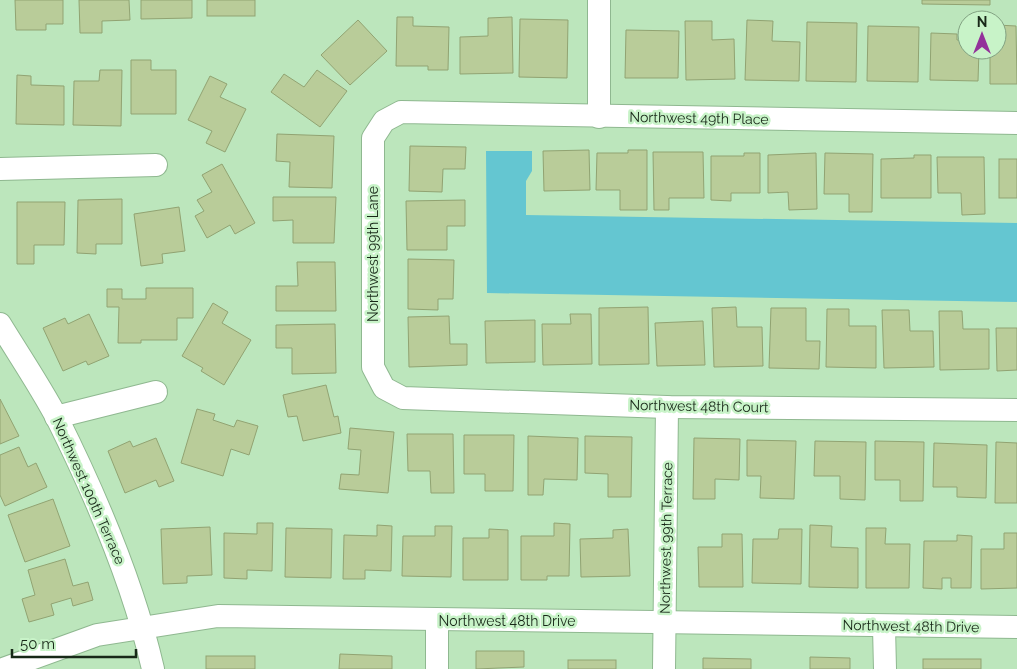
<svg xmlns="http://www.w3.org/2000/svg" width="1017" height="669" viewBox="0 0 1017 669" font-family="Raleway,sans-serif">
  <rect width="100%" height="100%" fill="#bce6bc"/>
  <path fill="#64c6d1" d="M486 151H532V171L526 181V215L1017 223V302L487 293Z"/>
  <g fill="#b9cc99" stroke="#91a372">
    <path d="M15 0H63V24H46V30H16Z"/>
    <path d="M79 0H129L130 20 102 21V33H80Z"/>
    <path d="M141 0H192V18L141 19Z"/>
    <rect x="207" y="0" width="48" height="16"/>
    <path d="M922 0H990V5L922 4Z"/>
    <path d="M397 17H413V26L449 27 448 70H428V66H396Z"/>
    <path d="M512 17 513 73 460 74V37L488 36V18Z"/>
    <path d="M520 19 568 20 567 78 519 77Z"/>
    <path d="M358 20 387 51 350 85 321 55Z"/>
    <path d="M747 20 773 21 772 41 800 42 799 81 745 80Z"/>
    <path d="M685 21H712V40L734 39 735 79 686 80Z"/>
    <path d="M807 22 857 23 856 82 806 81Z"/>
    <path d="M997 25 1016 26 1017 84H990V50H997Z"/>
    <path d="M868 26 919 27 918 82 867 81Z"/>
    <path d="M626 30 679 31 678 78H625Z"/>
    <path d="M931 33 957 34V40H967V50H979L978 81 930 80Z"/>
    <path d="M131 60H151V70H176V114H131Z"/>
    <path d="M100 70H122L121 126 73 125 74 81H99Z"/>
    <path d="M317 70 347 91 320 127 271 92 284 74 304 87Z"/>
    <path d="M17 75 31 76V85L64 86V125L16 124Z"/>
    <path d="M210 76 227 84 220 97 246 109 225 152 206 143 212 131 188 120Z"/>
    <path d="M277 134 334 136 332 188 289 187 290 162 276 161Z"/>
    <path d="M410 146 466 147 465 169H443L442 192 409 191Z"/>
    <path d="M589 150 590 190 544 191 543 151Z"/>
    <path d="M628 150H647V210H620V190H596L597 153H628Z"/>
    <path d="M653 152H703L704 198H669V210H654Z"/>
    <path d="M744 153H760V193H731V201L711 200V156H744Z"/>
    <path d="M816 153 817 209 789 210 788 192 768 193V155Z"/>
    <path d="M825 153 873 154 872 212H849V194H824Z"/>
    <path d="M914 155H931V198H881V159L914 158Z"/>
    <path d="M937 157H984L985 214 962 215 961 193H938Z"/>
    <rect x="999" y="159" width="18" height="39"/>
    <path d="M222 164 255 223 235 234 230 225 207 238 195 216 204 211 197 200 212 192 202 175Z"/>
    <path d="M273 197H336L334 243H293V220L273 221Z"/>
    <path d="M122 199V244H96V254L77 253 78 200Z"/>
    <path d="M465 200V226H447V250H407L406 201Z"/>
    <path d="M17 202H65L64 245H34V264H17Z"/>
    <path d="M179 207 185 251 162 254 163 263 141 266 134 214Z"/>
    <path d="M408 259 454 260 453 299H438V310L408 309Z"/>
    <path d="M297 262H335L336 311H276V286H298Z"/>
    <path d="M146 288H193V318H177V340H141V343H118L119 307H107V289H122V299H146Z"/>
    <path d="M213 303 228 312 222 323 251 340 224 385 201 371 203 368 182 356Z"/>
    <path d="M648 307 649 364 599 365V308Z"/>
    <path d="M736 307 737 327H762L763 366 714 367 712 308Z"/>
    <path d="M771 308H806V341H820L819 369 769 368Z"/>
    <path d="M827 309H849V326H876V368L826 367Z"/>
    <path d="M882 310H909L910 331H933L934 367 884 368Z"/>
    <path d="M939 311H962L963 329H989V369L940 370Z"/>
    <path d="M89 314 109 356 88 365 86 361 63 371 43 328 65 318 68 324Z"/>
    <path d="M570 314H591L592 364 543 365 542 324H571Z"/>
    <path d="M449 316 450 344H467V365L409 367 408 317Z"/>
    <path d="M535 320V362L486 363 485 321Z"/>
    <path d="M703 321 705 365 657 366 655 323Z"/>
    <path d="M335 324 336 373 292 374V348H276V325Z"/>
    <path d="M996 328H1017V370L997 371Z"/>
    <path d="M326 385 334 417 338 416 341 433 303 441 297 416 288 417 283 395Z"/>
    <path d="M0 399 19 436 0 444Z"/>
    <path d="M197 409 215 414 213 420 234 427 237 420 258 426 249 455 231 449 223 476 181 463Z"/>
    <path d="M350 428 394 432 388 493 339 489 341 474 359 475 361 450 348 449Z"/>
    <path d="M407 434H453L454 493H431L430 471H408Z"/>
    <path d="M464 435H514L513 491H485V474H464Z"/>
    <path d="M528 436 578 438 577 480 544 479 543 495H528Z"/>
    <path d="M585 436 632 437 631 497H608V474L585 473Z"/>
    <path d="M156 438 174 481 159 487 156 480 125 493 108 451 130 441 133 447Z"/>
    <path d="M694 438 740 439 739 480 715 479V499H693Z"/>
    <path d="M747 440 796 441 794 499 760 498 761 476H747Z"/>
    <path d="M815 441 866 442 865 500 840 499V476H814Z"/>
    <path d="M875 441 924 442 923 501H900V480H875Z"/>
    <path d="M996 442 1017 443V503H995Z"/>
    <path d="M934 443 987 445 986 498 957 497V487H933Z"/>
    <path d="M19 447 28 467 36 463 47 487 5 506 0 495V455Z"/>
    <path d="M53 499 70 546 25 562 8 515Z"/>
    <path d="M257 523H273L272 571 247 570V579L224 578V533L257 534Z"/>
    <path d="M554 523 570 524 569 576H547V580H521V536H554Z"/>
    <path d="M377 525 392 526 391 571 365 570V579H343L344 535 377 536Z"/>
    <path d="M810 525 832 526 831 547 858 548V588L809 587Z"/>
    <path d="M435 526H452L451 577 402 576 403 536H435Z"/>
    <path d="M210 527 212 575 187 576V583L163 584 161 529Z"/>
    <path d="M286 528 332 529 331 578 285 577Z"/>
    <path d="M866 528H886L885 544H910L909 588H866Z"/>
    <path d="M489 529 508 530V580H463V538H489Z"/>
    <path d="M628 529 630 576 581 577 580 539 613 538V530Z"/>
    <path d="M779 529H802L801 584 752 583 753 539H778Z"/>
    <path d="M1004 533H1017V588L981 589V549H1004Z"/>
    <path d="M722 534H742L743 587H699L698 547H722Z"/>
    <path d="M957 535 972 536 971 588H951V578H942V589L923 588 924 541H957Z"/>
    <path d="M65 559 73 586 88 582 93 600 73 606 71 598 51 604 54 615 29 622 22 599 35 595 28 570Z"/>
    <path d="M476 651H524V667L476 669Z"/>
    <path d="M340 654 392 656V669H339Z"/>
    <rect x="206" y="656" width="49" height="13"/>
    <path d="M810 657 850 658V669H810Z"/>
    <path d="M703 658 751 659V669H703Z"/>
    <rect x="923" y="659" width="58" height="10"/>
    <rect x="568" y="660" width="48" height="9"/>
  </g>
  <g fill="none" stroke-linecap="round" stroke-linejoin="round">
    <g stroke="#8fb890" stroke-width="24">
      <g id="minor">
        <path d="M599 0V117"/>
        <path d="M1017 123 401 112 384 121 373 138V367L384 388 403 398 667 407 1017 410"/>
        <path d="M0 169 156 165"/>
        <path d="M0 324C19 355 40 386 57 418 97 498 133 582 153 669"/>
        <path d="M56 417 156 392"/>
        <path d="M884 627 885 669"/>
        <path d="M3 669 97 635 218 616 1017 627"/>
        <path d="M437 669V621"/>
        <path d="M664 669 667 407"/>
      </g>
    </g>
    <use href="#minor" stroke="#fff" stroke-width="22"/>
  </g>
  <g text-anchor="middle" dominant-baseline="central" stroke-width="5" stroke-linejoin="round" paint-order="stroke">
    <g font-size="14" fill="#182818" stroke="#c8f3c8">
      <text transform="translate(699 118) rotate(1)">Northwest 49th Place</text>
      <text transform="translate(373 254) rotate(-90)">Northwest 99th Lane</text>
      <text transform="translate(699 406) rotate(1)">Northwest 48th Court</text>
      <text transform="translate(89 491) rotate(66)">Northwest 100th Terrace</text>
      <text transform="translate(666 538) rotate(-89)">Northwest 99th Terrace</text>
      <text x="507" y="621">Northwest 48th Drive</text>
      <text transform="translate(911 626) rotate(1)">Northwest 48th Drive</text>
    </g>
  </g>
  <g transform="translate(982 35)"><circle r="24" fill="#c8f3c8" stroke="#82a282"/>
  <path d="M0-4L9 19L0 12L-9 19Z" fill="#93329a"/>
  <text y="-8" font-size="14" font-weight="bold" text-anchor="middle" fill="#182818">N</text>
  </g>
  <path d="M12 649v8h124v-8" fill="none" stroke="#182818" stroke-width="2.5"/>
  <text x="20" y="649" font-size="15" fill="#182818" stroke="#c8f3c8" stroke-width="4" paint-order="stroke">50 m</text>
</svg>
